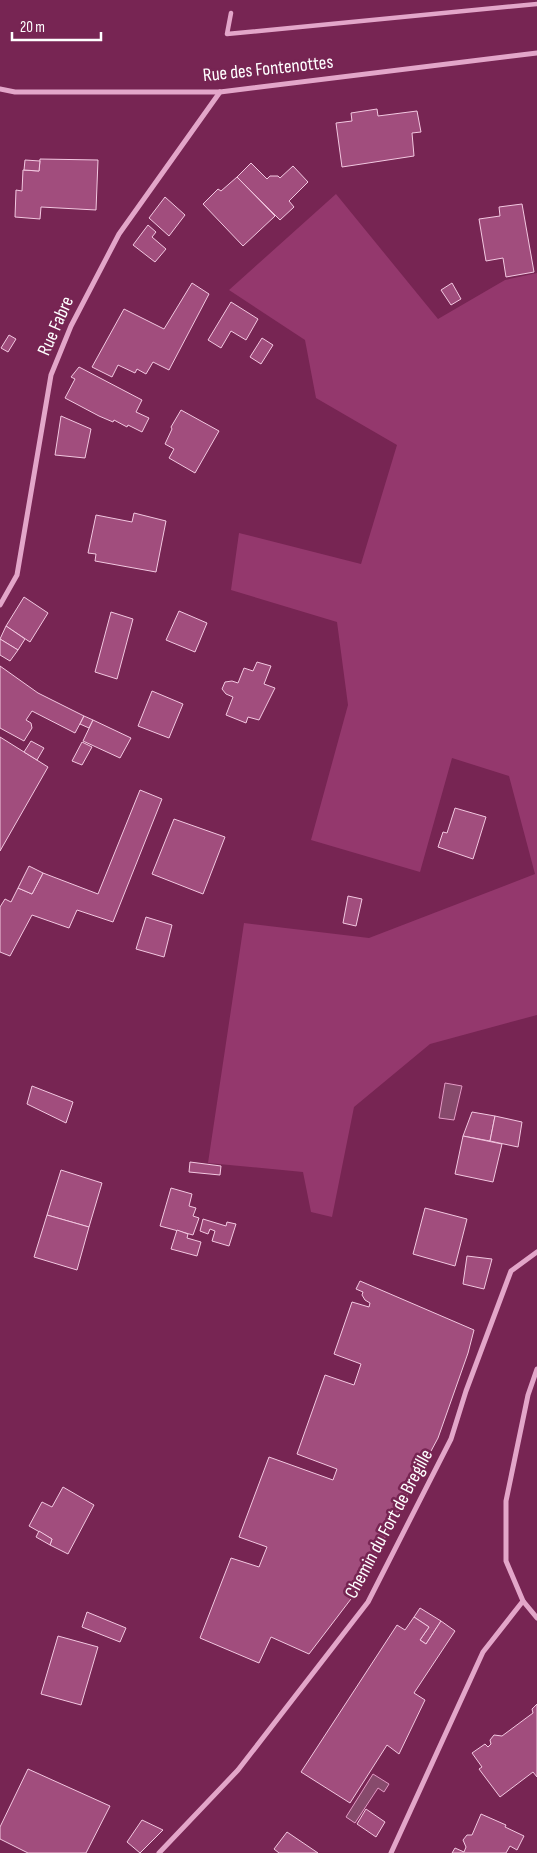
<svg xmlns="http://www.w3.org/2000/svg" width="537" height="1853" viewBox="0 0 537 1853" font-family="'Sofia Sans Condensed',sans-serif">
  <rect width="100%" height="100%" fill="#772553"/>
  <path fill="#94386d" d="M336 194 438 319 505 280 537 273V1015L430 1044 354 1107 332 1217 311 1212 303 1172 208 1163 244 923 369 938 535 874 509 776 452 758 420 872 311 840 348 705 337 622 231 590 239 533 361 564 397 445 316 398 305 340 229 290Z"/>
  <g fill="#874a6c" stroke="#e39ac5">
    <path d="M445 1083 462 1086 454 1120 439 1118Z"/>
    <path d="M373 1774 389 1784 384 1792 378 1788 355 1823 346 1817Z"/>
  </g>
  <g fill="#a14d7d" stroke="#f3c8e1">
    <path d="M377 109 378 116 417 111 421 132 412 133 414 156 342 167 336 123 352 121 351 113Z"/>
    <path d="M40 159 98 160 96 210 41 207 40 219 15 217 16 190 22 191 23 170 39 171Z"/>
    <path d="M25 160 40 161 39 171 24 170Z"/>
    <path d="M251 163 267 179 270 176H278L280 178 293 166 308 182 289 201 294 207 280 220 237 177Z"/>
    <path d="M237 177 275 216 243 246 203 204 218 189 221 191Z"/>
    <path d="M165 197 185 215 169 236 149 218Z"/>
    <path d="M522 204 534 272 506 277 503 258 486 261 479 219 500 216 499 207Z"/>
    <path d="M148 225 156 232 152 237 166 249 155 262 133 245Z"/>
    <path d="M192 283 209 294 169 370 153 362 146 374 137 369 135 373 118 365 112 377 92 367 124 309 164 329Z"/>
    <path d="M452 283 461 299 451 305 441 290Z"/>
    <path d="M231 302 258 319 246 340 231 331 221 348 208 340Z"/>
    <path d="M9 335 16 339 8 352 1 348Z"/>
    <path d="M262 338 273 345 261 364 250 357Z"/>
    <path d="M79 367 142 400 136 412 149 418 142 432 128 425 127 427 114 420 113 422 99 416 65 398 75 379 71 377Z"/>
    <path d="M181 410 219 431 195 473 169 458 174 449 165 444 172 429 171 427Z"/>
    <path d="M61 416 91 429 85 458 55 455Z"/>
    <path d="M134 513 166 521 156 572 95 561 96 554 88 553 96 515 132 522Z"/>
    <path d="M24 597 48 613 30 642 6 626Z"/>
    <path d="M179 611 207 623 195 652 166 640Z"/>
    <path d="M111 612 133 619 117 679 95 672Z"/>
    <path d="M6 626 25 639 18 650 0 639Z"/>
    <path d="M0 639 18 650 10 661 0 655Z"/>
    <path d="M257 662 271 666 264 684 275 688 259 720 248 717 246 723 226 715 233 697 226 694 222 689 225 682 232 681 238 683 244 668 253 671Z"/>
    <path d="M0 666 38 693 84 716 75 733 32 711 26 720 31 723 32 728 24 741 0 728Z"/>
    <path d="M152 691 183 704 169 738 138 726Z"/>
    <path d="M84 716 93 720 89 728 80 724Z"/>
    <path d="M93 720 131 738 120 758 83 741Z"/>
    <path d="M0 737 48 767 0 851Z"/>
    <path d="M31 741 44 748 37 760 24 752Z"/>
    <path d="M82 742 92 747 82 765 72 761Z"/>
    <path d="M140 790 162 799 113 922 77 910 69 928 32 915 10 956 0 952V907L5 899 11 902 18 888 32 894 43 873 98 894Z"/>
    <path d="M455 808 486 817 473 859 438 847 443 832 447 833Z"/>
    <path d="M174 819 225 837 203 894 152 874Z"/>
    <path d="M29 866 43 873 32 894 18 888Z"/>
    <path d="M348 896 362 899 356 926 343 923Z"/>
    <path d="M146 917 172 925 164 957 136 949Z"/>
    <path d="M32 1086 73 1102 66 1123 27 1104Z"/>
    <path d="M472 1112 495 1116 490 1141 463 1136Z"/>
    <path d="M495 1116 522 1122 518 1147 490 1141Z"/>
    <path d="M463 1136 502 1144 493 1182 455 1174Z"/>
    <path d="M190 1162 221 1166 220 1175 189 1172Z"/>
    <path d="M61 1170 102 1183 89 1227 47 1215Z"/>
    <path d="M171 1188 192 1194 189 1206 196 1208 193 1216 199 1218 193 1235 160 1226Z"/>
    <path d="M425 1208 467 1219 455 1266 413 1254Z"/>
    <path d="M47 1215 89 1227 77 1270 34 1257Z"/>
    <path d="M203 1219 226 1226 227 1222 236 1224 229 1246 212 1241 215 1231 210 1229 208 1234 200 1231Z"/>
    <path d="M177 1230 188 1234 187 1238 201 1242 197 1256 171 1249Z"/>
    <path d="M467 1256 492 1259 484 1289 463 1284Z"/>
    <path d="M360 1281 474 1330 468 1353 438 1438 354 1595 309 1654 271 1637 259 1663 200 1638 231 1558 259 1567 267 1547 239 1537 269 1457 333 1480 337 1469 297 1454 325 1375 354 1385 361 1364 334 1354 352 1302 369 1307 370 1303 365 1300 362 1295 363 1292 356 1289Z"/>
    <path d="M63 1487 94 1505 68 1554 50 1545 52 1539 29 1526 42 1502 52 1507Z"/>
    <path d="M39 1531 52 1539 50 1545 36 1537Z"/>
    <path d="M420 1608 441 1621 426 1644 420 1640 429 1627 414 1617Z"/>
    <path d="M87 1612 126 1628 120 1642 82 1627Z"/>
    <path d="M414 1617 429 1627 420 1640 426 1644 441 1621 455 1631 414 1693 425 1700 399 1754 387 1745 350 1803 301 1772 397 1625 405 1630Z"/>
    <path d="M58 1636 98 1647 81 1705 41 1694Z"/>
    <path d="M537 1704V1777L533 1772 500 1797 479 1769 482 1767 472 1753 485 1744 488 1747 491 1744 490 1740 494 1735 502 1736 533 1713 532 1709Z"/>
    <path d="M28 1769 110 1806 86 1853H28L0 1839V1827Z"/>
    <path d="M366 1809 385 1822 376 1837 357 1824Z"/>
    <path d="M481 1814 506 1825 505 1827 524 1836 517 1850 510 1846 506 1853H452L455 1848 464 1852 466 1847 463 1840 467 1835H472Z"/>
    <path d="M142 1820 163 1830 140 1853 127 1842Z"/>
    <path d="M287 1832 318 1853H279L274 1849Z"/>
  </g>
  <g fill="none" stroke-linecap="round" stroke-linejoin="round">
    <path stroke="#e3a6c9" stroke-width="4.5" d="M231 13 227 34 537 4"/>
    <g stroke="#e3a6c9" stroke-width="5">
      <path d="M0 89 15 92H220L537 53"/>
      <path d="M0 605 17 575 51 375 71 326 119 234 220 92"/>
      <path d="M537 1369 528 1395 506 1501V1561L523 1601 537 1618"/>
      <path d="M159 1853 238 1770 368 1602 451 1439 466 1391 511 1271 537 1252"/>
      <path d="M391 1853 483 1652 523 1601"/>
    </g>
  </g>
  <g text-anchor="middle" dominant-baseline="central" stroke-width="5" stroke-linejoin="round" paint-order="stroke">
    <g font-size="19" fill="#fff" stroke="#772553">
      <text transform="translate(268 69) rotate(-6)">Rue des Fontenottes</text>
      <text transform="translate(56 326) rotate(-66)">Rue Fabre</text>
      <text transform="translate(389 1524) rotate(-62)">Chemin du Fort de Bregille</text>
    </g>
  </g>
  <path d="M12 32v8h89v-8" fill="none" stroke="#ffffff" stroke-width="2.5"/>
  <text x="20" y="32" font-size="15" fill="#ffffff" stroke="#772553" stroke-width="4" paint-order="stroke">20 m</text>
</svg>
